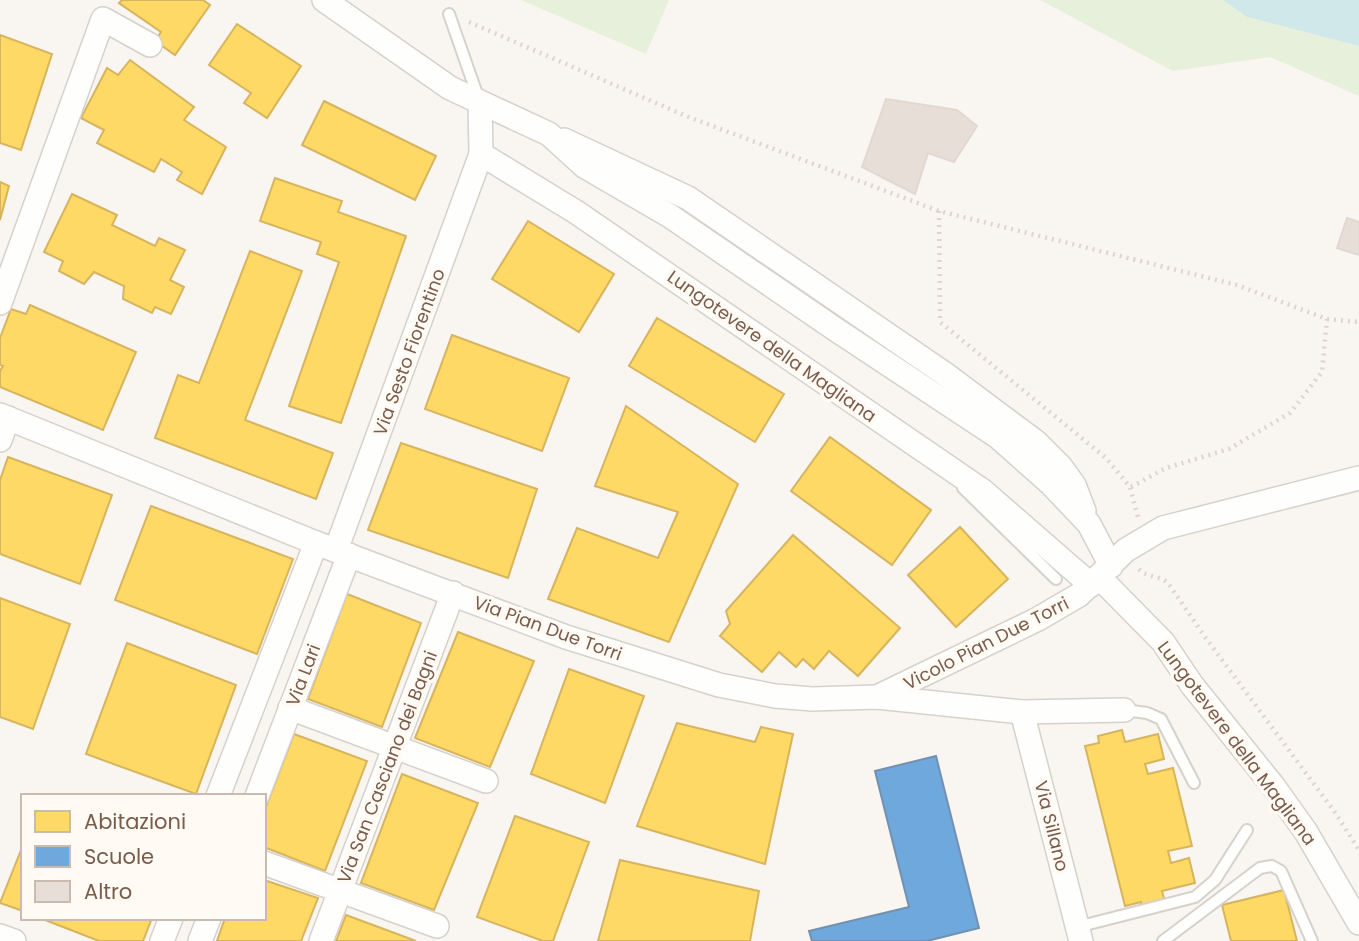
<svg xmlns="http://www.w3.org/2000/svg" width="1359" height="941" viewBox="0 0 1359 941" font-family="Poppins,sans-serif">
  <rect width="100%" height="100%" fill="#f9f5f0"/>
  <g fill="#e7f0db">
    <path d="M521 0H669L646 54Z"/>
    <path d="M1040 0H1223L1247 17 1359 46V96L1270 57 1173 71Z"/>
  </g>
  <path fill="#d0e8ea" d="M1223 0H1359V46L1247 17Z"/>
  <g fill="#ffd966" stroke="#d7b45e" stroke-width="2">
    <path d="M122 0H203L210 5 175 55 155 41 161 32 119 3Z"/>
    <path d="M237 24 301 66 267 118 244 103 251 93 209 65Z"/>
    <path d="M0 35 52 54 21 150 0 143Z"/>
    <path d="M130 60 194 107 184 120 226 147 202 194 177 180 182 172 161 159 154 172 97 143 104 130 81 118 107 68 118 75Z"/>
    <path d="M324 101 436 156 415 200 302 145Z"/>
    <path d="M275 178 342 201 338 212 406 236 341 423 289 406 339 262 317 254 321 242 260 221Z"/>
    <path d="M0 182 9 186 0 220Z"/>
    <path d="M72 194 117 215 112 225 155 246 159 238 185 250 170 280 184 287 171 314 155 307 152 313 123 299 124 286 94 272 84 284 59 271 63 261 44 252Z"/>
    <path d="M528 221 614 274 579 332 492 279Z"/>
    <path d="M250 251 302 271 245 420 333 453 316 499 155 438 178 375 199 383Z"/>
    <path d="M30 305 136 352 103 430 0 387V371L3 366 0 365V338L11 309 26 314Z"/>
    <path d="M657 318 784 394 755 442 629 366Z"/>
    <path d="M452 335 569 378 542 451 425 409Z"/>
    <path d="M626 406 738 484 669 642 548 599 577 528 658 558 678 512 595 486Z"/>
    <path d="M830 437 931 510 892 565 791 491Z"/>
    <path d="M401 443 537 489 508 578 368 530Z"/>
    <path d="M8 457 112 495 80 584 0 554V480Z"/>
    <path d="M151 506 293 559 257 654 115 600Z"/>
    <path d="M960 527 1008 579 956 627 908 575Z"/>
    <path d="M793 535 900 628 858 676 829 651 814 669 803 659 796 667 779 652 762 672 720 636 730 624 726 611Z"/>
    <path d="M347 594 421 623 382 727 308 699Z"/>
    <path d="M0 598 70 624 33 729 0 717Z"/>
    <path d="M458 632 534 661 490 767 415 738Z"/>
    <path d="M127 643 236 685 196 794 86 754Z"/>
    <path d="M569 669 644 696 605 803 531 774Z"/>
    <path d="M677 723 755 742 761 727 793 734 765 864 637 826Z"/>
    <path d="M1122 730 1125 742 1158 734 1164 759 1145 764 1148 774 1173 768 1192 846 1168 851 1171 863 1189 858 1195 883 1162 891 1165 902 1142 908 1141 902 1125 906 1085 746 1099 743 1098 736Z"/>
    <path d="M294 734 367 761 325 871 264 847V812Z"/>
    <path d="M402 774 478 803 434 910 361 883Z"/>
    <path d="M515 816 589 842 553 941H543L477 917Z"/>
    <path d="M23 845V911L0 903Z"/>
    <path d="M620 860 759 891 750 941H598Z"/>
    <path d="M264 880 318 898 301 941H217L225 918H264Z"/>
    <path d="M1284 890 1297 941H1231L1222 905Z"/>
    <path d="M346 915 416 941H336Z"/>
    <path d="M40 918H152L143 941H99Z"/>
  </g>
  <path fill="#6fa8dc" stroke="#7291b1" stroke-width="2" d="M936 756 979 928 927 941H812L809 931 909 907 875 771Z"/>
  <g fill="#e6ded7" stroke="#e2d8d2" stroke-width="2">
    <path d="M886 99 957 110 977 126 954 162 928 153 915 194 862 167Z"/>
    <path d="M1347 218 1359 222V255L1337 248Z"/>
  </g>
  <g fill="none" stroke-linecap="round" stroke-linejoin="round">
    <g stroke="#d7d1cb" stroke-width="14">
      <g id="service">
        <path d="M449 14 478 97"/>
        <path d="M963 488 1056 579"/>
        <path d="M1124 710 1147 713 1161 719 1194 783"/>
        <path d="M1077 927 1195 897 1215 880 1247 830"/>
        <path d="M1163 941 1260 868 1272 866 1281 871 1312 941"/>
      </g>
    </g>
    <g stroke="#d7d1cb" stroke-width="26">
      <g id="minor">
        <path d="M324 0 450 88 549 134 584 166 670 216 835 329 998 437 1051 484 1089 524 1111 566"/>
        <path d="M564 140 688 198 945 374 1036 442 1061 467 1074 485 1084 511"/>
        <path d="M481 154 576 212 983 491 1091 585"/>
        <path d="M0 303 103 19 150 45"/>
        <path d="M0 415 316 543 566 637 719 685 775 696 812 699 877 697 1022 712 1124 710"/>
        <path d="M0 440 8 418"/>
        <path d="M336 550 481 154 480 103"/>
        <path d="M1099 577 1163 642 1192 685 1274 787 1306 832 1359 923"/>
        <path d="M877 697 1038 619 1079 595 1126 550 1163 528 1359 478"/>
        <path d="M290 708 486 781"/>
        <path d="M1022 712 1081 941"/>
        <path d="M218 796 316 543"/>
        <path d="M257 796 349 555"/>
        <path d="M264 863 437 926"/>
        <path d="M0 936 14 941"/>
        <path d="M162 941 171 918"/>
        <path d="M200 941 209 918"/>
        <path d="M321 941 453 593"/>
      </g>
    </g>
    <g stroke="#dcd5d0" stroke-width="4.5" stroke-dasharray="2 5" stroke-linecap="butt">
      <path d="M469 22 686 116 939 211 1237 285 1327 319 1359 322"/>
      <path d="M939 211 940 322 1106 458 1130 487 1138 517"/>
      <path d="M1131 487 1166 468 1229 449 1290 413 1322 372 1327 319"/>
      <path d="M1139 569C1147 578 1159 575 1168 583L1205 637 1334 811 1359 850"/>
    </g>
    <use href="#service" stroke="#fefefd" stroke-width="10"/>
    <use href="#minor" stroke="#fefefd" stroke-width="23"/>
  </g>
  <g text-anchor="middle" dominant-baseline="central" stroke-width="7" stroke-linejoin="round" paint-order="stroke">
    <g font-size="18" fill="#7a5c4d" stroke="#fffaf3">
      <text transform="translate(772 346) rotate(35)">Lungotevere della Magliana</text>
      <text transform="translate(409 352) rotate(-70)">Via Sesto Fiorentino</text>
      <text transform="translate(548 628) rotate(20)">Via Pian Due Torri</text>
      <text transform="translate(986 643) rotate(-27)">Vicolo Pian Due Torri</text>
      <text transform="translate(303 675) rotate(-69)">Via Lari</text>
      <text transform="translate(1237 743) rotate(53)">Lungotevere della Magliana</text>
      <text transform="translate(387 767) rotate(-69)">Via San Casciano dei Bagni</text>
      <text transform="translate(1052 826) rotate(76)">Via Sillano</text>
    </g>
  </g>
  <rect x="21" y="794" width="245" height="126" fill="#fffaf3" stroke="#cabbb1" stroke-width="2"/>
  <rect x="35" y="811" width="35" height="21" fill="#ffd966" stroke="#cabbb1" stroke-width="2"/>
  <text x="84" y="829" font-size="21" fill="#7a5c4d">Abitazioni</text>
  <rect x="35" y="846" width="35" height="21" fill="#6fa8dc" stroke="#cabbb1" stroke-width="2"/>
  <text x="84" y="864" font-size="21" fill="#7a5c4d">Scuole</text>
  <rect x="35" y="881" width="35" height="21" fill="#e6ded7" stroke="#cabbb1" stroke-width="2"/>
  <text x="84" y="899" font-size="21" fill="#7a5c4d">Altro</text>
</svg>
